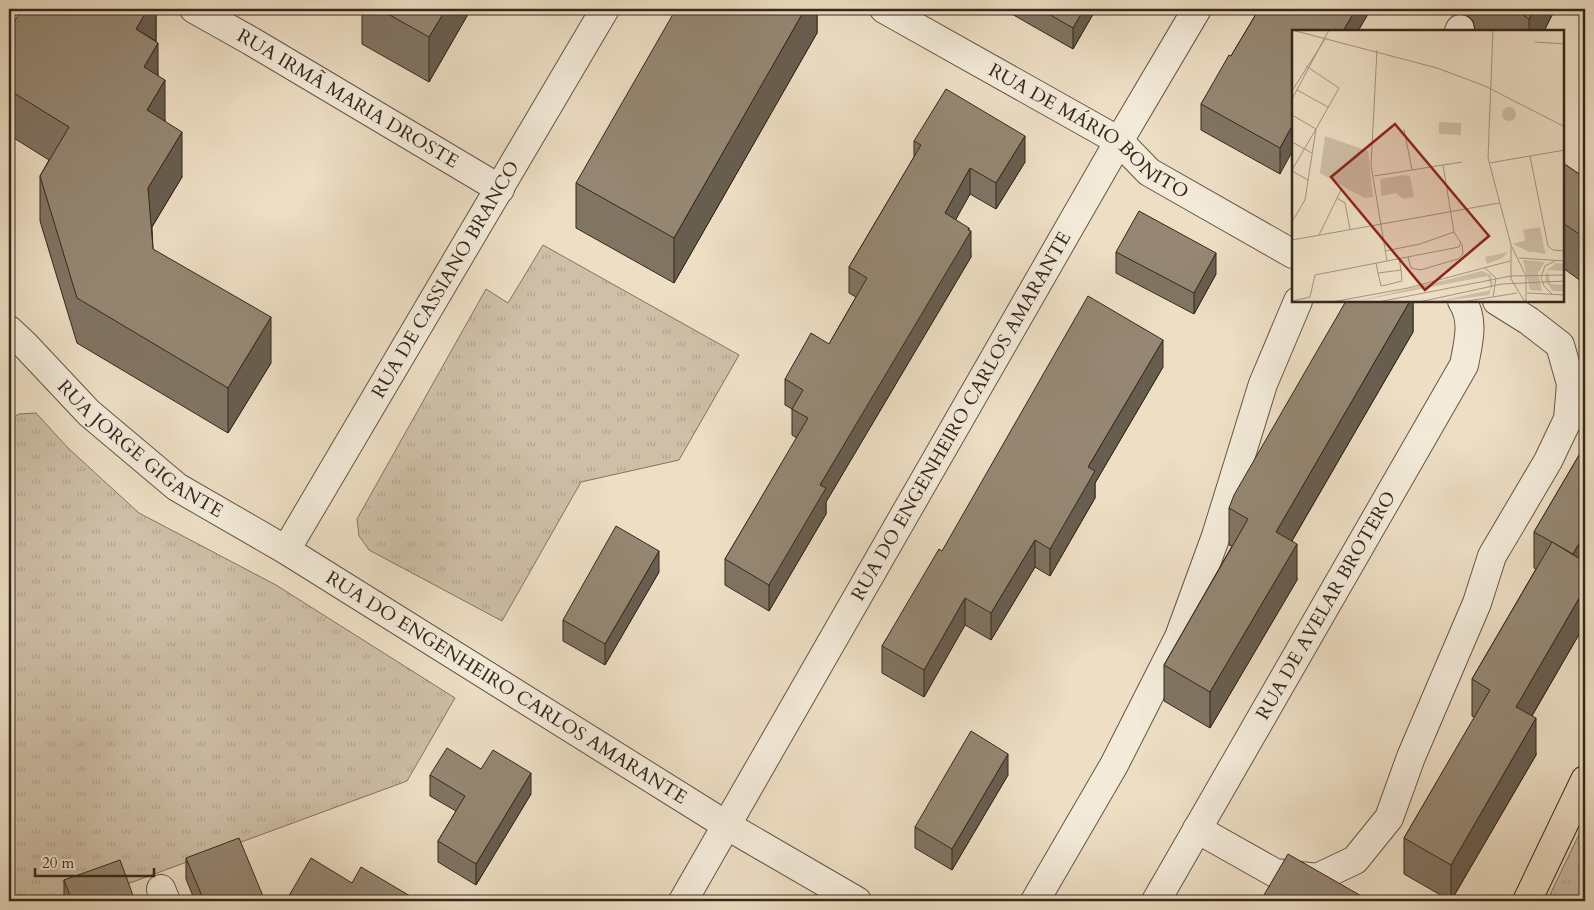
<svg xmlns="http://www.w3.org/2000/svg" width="1594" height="910" viewBox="0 0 1594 910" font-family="Cardo,serif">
  <defs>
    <pattern id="grass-tufts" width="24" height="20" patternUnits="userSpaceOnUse" patternTransform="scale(1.25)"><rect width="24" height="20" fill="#cebfa7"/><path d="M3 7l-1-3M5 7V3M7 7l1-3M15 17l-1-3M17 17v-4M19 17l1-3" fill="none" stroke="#b2a48f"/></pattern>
  </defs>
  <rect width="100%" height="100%" fill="#eddec4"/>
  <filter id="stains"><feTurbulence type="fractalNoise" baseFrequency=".004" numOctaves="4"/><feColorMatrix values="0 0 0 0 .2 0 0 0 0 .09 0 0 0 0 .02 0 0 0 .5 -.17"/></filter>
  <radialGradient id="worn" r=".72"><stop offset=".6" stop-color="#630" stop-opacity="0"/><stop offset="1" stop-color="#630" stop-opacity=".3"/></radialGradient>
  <g fill="url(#grass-tufts)" stroke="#827461">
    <path d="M543 245 739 355 679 460 581 482 502 621 369 550 359 536 357 519 486 289 508 303Z"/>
    <path d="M36 413 68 448 139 513 276 585 455 698 407 781 81 901H9V420L19 414Z"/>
    <path d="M1585 822V901H1547Z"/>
  </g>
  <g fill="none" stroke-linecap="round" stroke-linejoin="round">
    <g stroke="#635645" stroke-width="30">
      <g id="minor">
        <path id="s1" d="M194 9 251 41 500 189"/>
        <path id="s2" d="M884 9 1119 141 1149 172 1293 254"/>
        <path d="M1459 31 1460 29"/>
        <path id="s3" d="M9 330 26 346 89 413 177 487 286 550 726 825 857 901"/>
        <path id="s4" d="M286 550 605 9"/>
        <path d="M1197 829 1275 873 1317 878 1355 860 1389 818 1411 757 1477 603 1492 556 1548 461 1568 419 1571 384 1560 345 1529 321 1497 301"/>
        <path d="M161 889 166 901"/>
        <path id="s5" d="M683 901 1119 141 1197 9"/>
        <path d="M1035 901 1114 765 1179 637 1216 536 1263 384 1298 301"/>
        <path id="s6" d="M1156 901 1464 365C1468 344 1475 320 1462 301"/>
      </g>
    </g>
    <g stroke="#35281b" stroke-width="30">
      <path id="highway" d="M1527 901 1585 780"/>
    </g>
    <use href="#minor" stroke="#f3ead9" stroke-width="28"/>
    <use href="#highway" stroke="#eddec4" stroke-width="28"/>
  </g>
  <g fill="#807463" stroke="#35281b">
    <path d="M156 9V42L158 76 165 121 182 177 152 227 153 249 271 363 228 433 77 343 40 221V176L49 160 9 135V30Z"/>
    <path d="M362 9H471L429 82 362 44Z"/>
    <path d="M817 9V33L674 283 576 228V183Z"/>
    <path d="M1003 9H1096L1073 49Z"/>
    <path d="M1259 9H1371L1358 31H1293L1280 174 1201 130V104L1231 56Z"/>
    <path d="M1443 9H1555L1544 31H1478L1475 30 1473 21 1467 15 1460 13 1453 15Z"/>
    <path d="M1571 9H1585V15Z"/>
    <path d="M914 141 1025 162 996 209 970 194 955 220 969 231 971 257 826 502V514L769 611 725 585V559L797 438 792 435V409L785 405V379L829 344 856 297 849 293V267L914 157Z"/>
    <path d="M1563 163 1585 178V284L1563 268Z"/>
    <path d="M1116 252 1216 274 1194 314 1116 273Z"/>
    <path d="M1413 301V332L1292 541 1297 580 1210 728 1164 701V665L1232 546 1229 545V508Z"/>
    <path d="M1163 367 1095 483V498L1050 576 1035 567 991 640 965 625 924 697 882 673V646L942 551Z"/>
    <path d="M1585 445V624L1532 716 1536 755 1451 901 1404 874V838L1475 717 1472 716V679L1536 569 1534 568V532Z"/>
    <path d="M659 572 605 665 563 641V620Z"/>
    <path d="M481 769 531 794 476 885 438 862V841L456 811 430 796V775Z"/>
    <path d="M1008 775 952 870 915 848V827Z"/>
    <path d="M186 858 265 901H195L186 879Z"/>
    <path d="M64 880 135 901H64Z"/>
    <path d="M352 883 417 901H290V894Z"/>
  </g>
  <g fill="#685e50" stroke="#35281b">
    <path d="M148 9H156V41L136 29Z"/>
    <path d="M446 9H471L429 82V37Z"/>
    <path d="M805 9H817V33L674 283V238Z"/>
    <path d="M1084 9H1096L1073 49V28Z"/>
    <path d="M1356 9H1371L1358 31H1343Z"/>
    <path d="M1453 9H1460V13L1453 15Z"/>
    <path d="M1534 9H1555L1544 31H1529V19Z"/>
    <path d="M158 43V88L144 67Z"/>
    <path d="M165 80V125L147 110Z"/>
    <path d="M1293 124V150L1280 174V148Z"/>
    <path d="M182 132V177L148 233V188Z"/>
    <path d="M1025 136V162L996 209V183Z"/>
    <path d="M970 168V194L945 239V213Z"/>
    <path d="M969 228V234L971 231V257L826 502V514L769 611V585L820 485Z"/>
    <path d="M1216 253V274L1194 314V293Z"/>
    <path d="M1410 301H1413V332L1276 568V532Z"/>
    <path d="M271 317V363L228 433V388Z"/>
    <path d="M1163 340V367L1095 483V498L1050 576V549L1088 467Z"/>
    <path d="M1585 533V570L1573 554Z"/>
    <path d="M1035 540V567L991 640V613Z"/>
    <path d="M1297 544V580L1210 728V692Z"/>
    <path d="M659 551V572L605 665V644Z"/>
    <path d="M1585 588V624L1516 743V707Z"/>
    <path d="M965 598V625L924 697V670Z"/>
    <path d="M1536 718V755L1451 901V865Z"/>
    <path d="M1008 754V775L952 870V849Z"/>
    <path d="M531 773V794L476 885V864Z"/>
  </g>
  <g fill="#958773" stroke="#35281b">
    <path d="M22 9H148L136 29 158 43 144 67 165 80 147 110 182 132 148 188 153 249 271 317 228 388 77 298 40 176 69 127 9 90V49L15 39 9 35V30Z"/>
    <path d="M379 9H446L429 37Z"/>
    <path d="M676 9H805L674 238 576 183Z"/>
    <path d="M1040 9H1084L1073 28Z"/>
    <path d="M1259 9H1356L1343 31H1293V124L1280 148 1201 104 1229 55 1231 56Z"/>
    <path d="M1514 9H1534L1529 19Z"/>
    <path d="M946 89 1025 136 996 183 970 168 945 213 969 228 968 230 971 231 820 485 826 488 769 585 725 559 808 418 792 409 803 390 785 379 811 333 829 344 867 278 849 267 921 145 914 141Z"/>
    <path d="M1563 163 1585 178V238L1563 223Z"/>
    <path d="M1139 211 1216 253 1194 293 1116 252Z"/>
    <path d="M1088 296 1163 340 1088 467 1095 471 1050 549 1035 540 991 613 965 598 924 670 882 646 939 549 942 551Z"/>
    <path d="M1346 301H1410L1276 532 1297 544 1210 692 1164 665 1248 519 1229 508 1234 495Z"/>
    <path d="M1585 445V533L1573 554 1534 532Z"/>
    <path d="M616 526 659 551 605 644 563 620Z"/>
    <path d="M1552 542 1585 562V588L1516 707 1536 718 1451 865 1404 838 1490 690 1472 679Z"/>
    <path d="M971 731 1008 754 952 849 915 827Z"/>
    <path d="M447 748 481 769 493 750 531 773 476 864 438 841 465 796 430 775Z"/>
    <path d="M239 838 265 901H204L186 858Z"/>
    <path d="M1288 854 1370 901H1263L1261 900Z"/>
    <path d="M311 858 352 883 361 867 417 900 416 901H302L290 894Z"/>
    <path d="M120 860 135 901H72L64 880Z"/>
  </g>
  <g text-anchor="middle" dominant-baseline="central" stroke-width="4" stroke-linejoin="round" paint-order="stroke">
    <g font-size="19" fill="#35281b" stroke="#f3ead9">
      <text stroke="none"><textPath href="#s1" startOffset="178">RUA IRMÃ MARIA DROSTE</textPath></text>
      <text stroke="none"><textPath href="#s2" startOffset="239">RUA DE MÁRIO BONITO</textPath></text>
      <text stroke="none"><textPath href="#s4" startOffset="314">RUA DE CASSIANO BRANCO</textPath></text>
      <text stroke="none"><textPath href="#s5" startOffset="559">RUA DO ENGENHEIRO CARLOS AMARANTE</textPath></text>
      <text stroke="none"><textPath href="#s3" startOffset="178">RUA JORGE GIGANTE</textPath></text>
      <text stroke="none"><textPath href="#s6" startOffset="341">RUA DE AVELAR BROTERO</textPath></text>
      <text stroke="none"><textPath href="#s3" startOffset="616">RUA DO ENGENHEIRO CARLOS AMARANTE</textPath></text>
    </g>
  </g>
  <g transform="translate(1292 30)">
    <rect width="272" height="272" fill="#eddec4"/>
    <path d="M33 106 76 121 81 167 72 168 28 143ZM112 145 118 146 122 167 111 169 104 163 89 166 88 149ZM234 210 236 221 252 218 254 224 235 221 221 214ZM216 222 210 228 195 234 193 227ZM231 230 253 232 246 243 250 261 238 260ZM264 233 272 234V241L255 240 259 254 272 255V261H261L253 251 255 240ZM190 241 199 245 201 255 197 265 143 272 199 260 196 246 62 272Z" fill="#cebfa7"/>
    <path d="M210 84a7 7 0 1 1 14 0a7 7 0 1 1-14 0ZM147 92 169 93V105L147 104ZM248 197 252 218 236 222 231 200Z" fill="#cebfa7"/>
    <path fill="none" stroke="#a39580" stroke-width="1" d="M0 0 145 38 193 56 273 97M201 0 196 128 219 215 234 246V272M243 12 273 14M85 20 79 135 95 231M5 60 36 77M0 61 33 9M0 69 37 0M0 85 24 99 0 140M112 99 120 140M0 112 20 123M238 126 256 216 261 220 273 221M197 133 273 120M0 141 16 150M82 146 170 132M45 168 53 173 58 199M0 192 13 170 24 99 47 58 14 36M27 205 50 158M0 210 207 173M219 217V249L233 272M93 221 128 214 162 202M116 227 119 238 128 240 166 229 171 224 170 214M227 228 273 231M84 233 86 243 109 240 107 228M193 238 204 248 201 267M86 243 89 256 94 255 110 251 109 240M235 263 273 265M260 264 252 256 249 247 253 236 263 231M0 271 18 267 23 245 167 217 169 213 162 202 151 135M40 272 116 258 218 231M86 272 219 246 273 245M127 272 210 254 273 251M170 272 225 263"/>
    <path fill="#8f2418" fill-opacity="0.15" stroke="#8f2418" stroke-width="2.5" d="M103 94 197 206 133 260 39 147Z"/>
    <rect width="272" height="272" fill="none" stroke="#35281b" stroke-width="2.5"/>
  </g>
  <rect width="1594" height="910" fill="none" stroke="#eddec4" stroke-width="30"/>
  <rect x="10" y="10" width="1574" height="890" fill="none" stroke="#35281b" stroke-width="2.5"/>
  <rect x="15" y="15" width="1564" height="880" fill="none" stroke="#35281b"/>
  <path d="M35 868v8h119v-8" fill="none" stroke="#35281b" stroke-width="2.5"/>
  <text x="42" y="868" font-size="15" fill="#35281b" stroke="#f3ead9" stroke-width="4" paint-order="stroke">20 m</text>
  <rect width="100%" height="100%" filter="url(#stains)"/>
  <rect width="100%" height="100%" fill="url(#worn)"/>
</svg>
